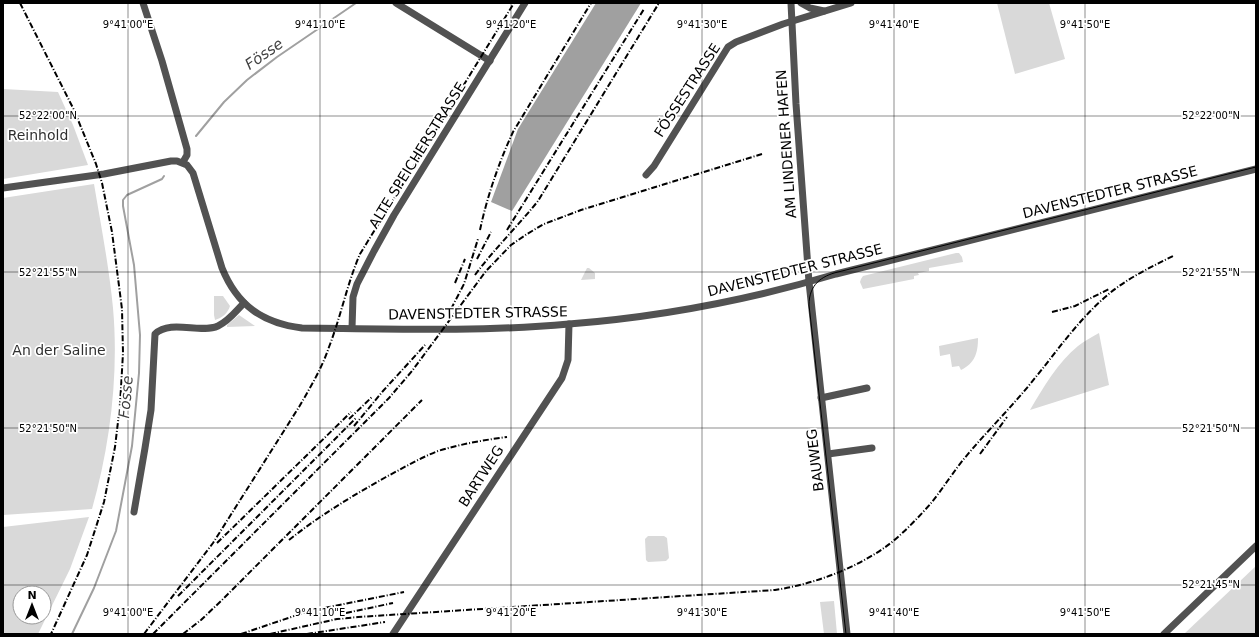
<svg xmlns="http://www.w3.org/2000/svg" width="1259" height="637" viewBox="0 0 1259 637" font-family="'DejaVu Sans',sans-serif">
  <rect width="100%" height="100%" fill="#fff"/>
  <g fill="#d9d9d9" fill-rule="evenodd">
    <path d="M997 3H1049L1065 59 1015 74Z"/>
    <path d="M3 89 58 92 73 125 88 165 3 179Z"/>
    <path d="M94 184C101 225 109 267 113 308 119 374 110 446 92 509L3 515V198Z"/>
    <path d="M956 253H959L962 257 963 262 929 268V271L918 273 919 275 914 276V279L863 289 860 282 861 279 863 276Z"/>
    <path d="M587 268H589L595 273V279L581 280Z"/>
    <path d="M214 296H223L230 306C228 313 222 318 215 320L214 315Z"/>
    <path d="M239 315 255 326 227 327V325Z"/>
    <path d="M1099 333 1109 385 1030 410C1043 388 1058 362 1078 346 1084 341 1092 337 1099 333Z"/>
    <path d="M978 338C978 353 975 363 961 370L959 366 952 367 950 354 940 356 939 346Z"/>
    <path d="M89 517 70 569 38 634H3V527ZM20 593H44V617H20Z"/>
    <path d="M648 536H664L667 538 669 558 666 561 648 562 646 560 645 539Z"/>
    <path d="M1256 566V634H1184Z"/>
    <path d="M834 601 837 634H824L820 602Z"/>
  </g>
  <path fill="#a0a0a0" d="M596 3H641L512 211 491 202 518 129Z"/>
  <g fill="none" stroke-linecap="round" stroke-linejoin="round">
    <g stroke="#a0a0a0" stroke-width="2">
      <path d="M196 136 224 102 247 80 277 57 356 3"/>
      <path d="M72 634 94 588 116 531 132 446 139 373 140 335 134 265 123 206V200L127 195 162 179 164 176"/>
    </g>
    <g stroke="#525252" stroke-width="7">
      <path d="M143 3 162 61 187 149V155L183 162"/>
      <path d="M396 3 490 61"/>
      <path d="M791 3 796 104 809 282 847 634"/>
      <path d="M801 3 810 8 824 11"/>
      <path d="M646 175 654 166 728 47 736 42 783 24 851 3"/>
      <path d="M3 188 104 174 171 161H177L187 165 193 173 222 268C237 305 262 323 302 328 391 329 480 332 569 324 658 317 749 300 836 274L1256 169"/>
      <path d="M352 328 353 297 357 284 374 251 394 215 525 3"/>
      <path d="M821 398 867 388"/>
      <path d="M828 454 872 448"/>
      <path d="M134 512 145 448 151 410 155 334C171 319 200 334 218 326 229 321 236 311 244 303"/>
      <path d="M393 634 562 378 568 360 569 324"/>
      <path d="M1164 634 1256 546"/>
    </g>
    <path stroke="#000" stroke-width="1" d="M846 634 809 305C809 285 821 276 838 272L1256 167"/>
    <g stroke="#000" stroke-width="2" stroke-dasharray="6 2 1 2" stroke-linecap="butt">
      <path d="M20 3 74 110 96 164 102 183 112 232 122 309 123 353 120 405 115 447 104 502 87 555 51 634"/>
      <path d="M480 230C487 197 499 162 513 132L591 3"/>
      <path d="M507 230 644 9"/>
      <path d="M477 259 491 232"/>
      <path d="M475 275C495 248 518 226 538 201L659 3"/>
      <path d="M455 283 465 259"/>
      <path d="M451 309 464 284 478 239"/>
      <path d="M1052 312 1075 306 1109 289"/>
      <path d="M349 419 372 397"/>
      <path d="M354 426 383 391 425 345"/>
      <path d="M980 454 1007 417"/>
      <path d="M289 540C319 516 352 496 386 477 403 468 420 458 438 451 461 444 484 440 507 437"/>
      <path d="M217 543 351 412"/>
      <path d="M178 596 356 418"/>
      <path d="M346 613 393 603"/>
      <path d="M144 634 213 543 299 407C310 388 322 368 329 347 341 316 347 284 360 254L514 3"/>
      <path d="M153 634 389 398 412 371 486 271 511 245 527 234 544 224 581 210 762 154"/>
      <path d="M183 634 201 620 221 601 422 400"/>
      <path d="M241 634 309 611 404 592"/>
      <path d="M270 634 337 619 358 617 775 590C813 584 852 570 884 548 900 537 919 517 932 502 943 488 952 474 963 460 986 432 1012 407 1035 378 1057 351 1077 322 1104 298 1124 280 1149 268 1173 256"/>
      <path d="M307 634 385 622"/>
    </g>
  </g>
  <path fill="none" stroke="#000" stroke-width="1" stroke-opacity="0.45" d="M128 3V634M320 3V634M511 3V634M702 3V634M894 3V634M1085 3V634M3 116H1256M3 272H1256M3 428H1256M3 585H1256"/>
  <g text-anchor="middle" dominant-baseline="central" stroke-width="3.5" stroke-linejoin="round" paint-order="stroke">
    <g font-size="14" fill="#000" stroke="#fff">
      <text transform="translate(687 90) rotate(-57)">FÖSSESTRASSE</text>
      <text transform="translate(786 144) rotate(-94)">AM LINDENER HAFEN</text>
      <text transform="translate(417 155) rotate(-58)">ALTE SPEICHERSTRASSE</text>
      <text transform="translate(1110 192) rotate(-14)">DAVENSTEDTER STRASSE</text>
      <text transform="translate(795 270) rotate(-14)">DAVENSTEDTER STRASSE</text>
      <text transform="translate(478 313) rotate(-1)">DAVENSTEDTER STRASSE</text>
      <text transform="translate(815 460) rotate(-97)">BAUWEG</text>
      <text transform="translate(481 476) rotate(-57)">BARTWEG</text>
    </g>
    <g font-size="14" fill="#303030" stroke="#fff">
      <text x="38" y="135">Reinhold</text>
      <text x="59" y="350">An der Saline</text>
    </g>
    <g font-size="15" font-style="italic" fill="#414141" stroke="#fff">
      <text transform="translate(264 54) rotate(-35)">Fösse</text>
      <text transform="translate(126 397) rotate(-85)">Fösse</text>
    </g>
  </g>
  <g font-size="10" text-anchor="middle" fill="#000" stroke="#fff" stroke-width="3.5" stroke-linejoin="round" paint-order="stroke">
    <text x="128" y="28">9°41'00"E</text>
    <text x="320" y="28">9°41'10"E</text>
    <text x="511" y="28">9°41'20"E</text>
    <text x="702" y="28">9°41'30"E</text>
    <text x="894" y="28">9°41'40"E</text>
    <text x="1085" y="28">9°41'50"E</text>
    <text x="48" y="119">52°22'00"N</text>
    <text x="1211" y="119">52°22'00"N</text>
    <text x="48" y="276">52°21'55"N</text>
    <text x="1211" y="276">52°21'55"N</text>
    <text x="48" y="432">52°21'50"N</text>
    <text x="1211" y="432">52°21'50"N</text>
    <text x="1211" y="588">52°21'45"N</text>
    <text x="128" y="616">9°41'00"E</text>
    <text x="320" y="616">9°41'10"E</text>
    <text x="511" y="616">9°41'20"E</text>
    <text x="702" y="616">9°41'30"E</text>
    <text x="894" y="616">9°41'40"E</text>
    <text x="1085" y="616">9°41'50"E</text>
  </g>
  <rect width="1259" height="637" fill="none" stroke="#000000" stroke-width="8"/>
  <g transform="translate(32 605)"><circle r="19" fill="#ffffff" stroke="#999999"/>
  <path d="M0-3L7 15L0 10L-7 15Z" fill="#000000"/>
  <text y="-6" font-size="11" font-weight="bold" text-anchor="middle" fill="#000000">N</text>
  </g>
</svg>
